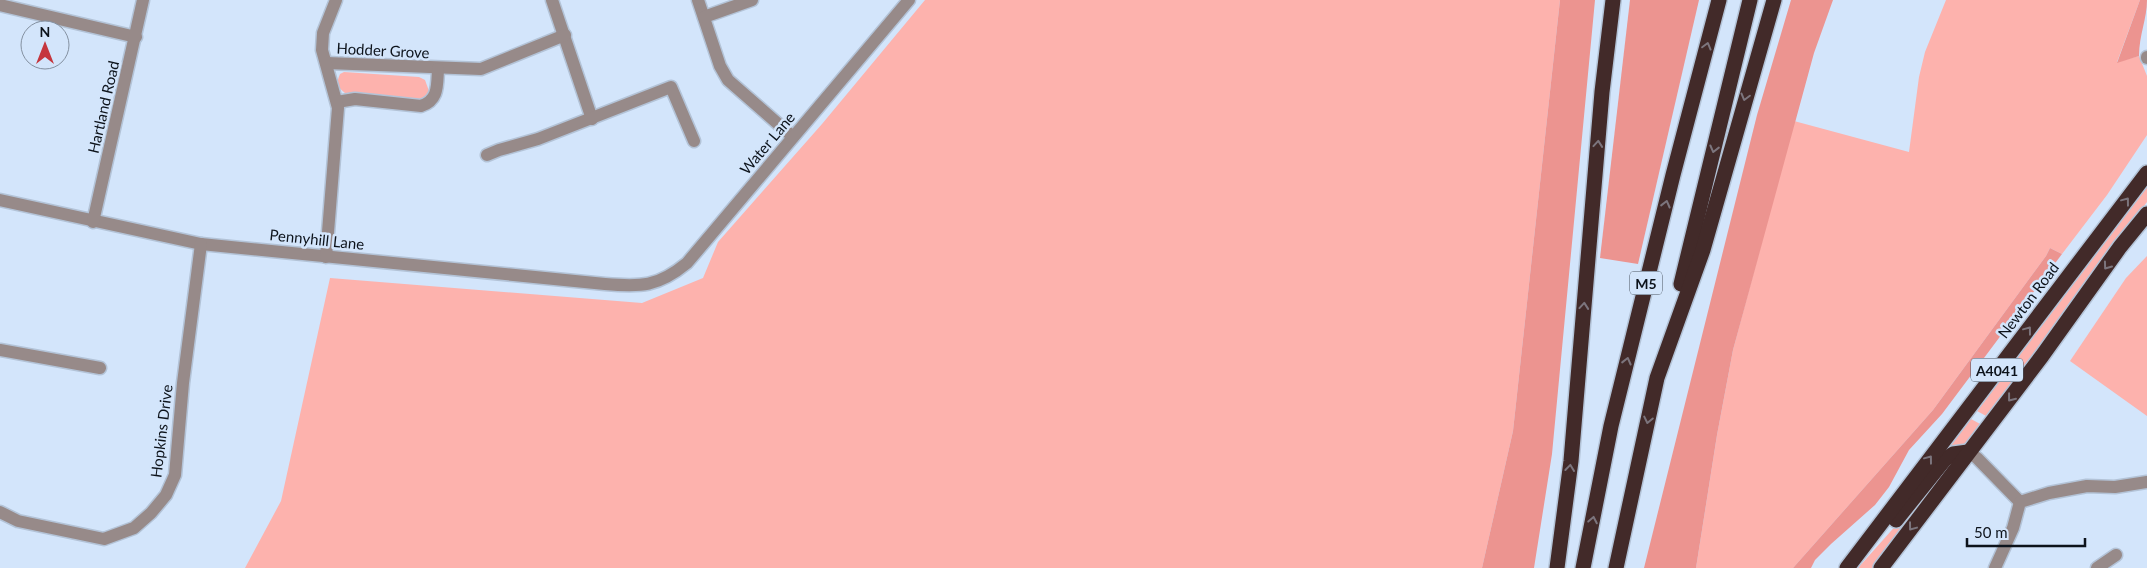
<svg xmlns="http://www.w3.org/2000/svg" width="2147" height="568" viewBox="0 0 2147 568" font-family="Lato,sans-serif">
  <rect width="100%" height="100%" fill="#d3e5fb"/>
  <g fill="#fdb2ad">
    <path d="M925 0H1560L1513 431 1482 568H245L281 501 330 278 642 303 703 278 718 242 822 124Z"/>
    <path d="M1946 0H2140L2117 62 2139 56 2147 76V135L2107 195 2062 254 2050 248 2046 256 1933 410 1793 568H1696L1717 435 1733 350 1794 121 1909 152 1919 77 1925 52Z"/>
    <path d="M344 72 419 77 425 80 429 91 425 97 420 100 345 93C337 87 336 83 340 74Z"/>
    <path d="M2147 185V202L1988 417 1977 411Z"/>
    <path d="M2147 256V416L2070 361 2126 278Z"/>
    <path d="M1971 419 1982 425 1966 445 1949 448Z"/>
    <path d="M1938 473 1943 477 1874 568H1858L1907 513Z"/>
  </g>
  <g fill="#ec9490">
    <path d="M1560 0H1595L1552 454 1534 568H1482L1513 431Z"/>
    <path d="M1630 0H1699L1638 264 1600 258Z"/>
    <path d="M1791 0H1833L1814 53 1733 350 1717 435 1696 568H1644L1757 115Z"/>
    <path d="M2140 0H2147C2147 19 2139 35 2139 56L2117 63Z"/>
    <path d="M2050 248 2062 254 1942 414 1909 450 1889 487 1875 505 1831 544 1815 560 1811 568H1793L1933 410 2046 256Z"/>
  </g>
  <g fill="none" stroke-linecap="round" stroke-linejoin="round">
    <g stroke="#b3c3d7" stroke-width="15">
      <g id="minor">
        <path d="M552 0 592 119"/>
        <path d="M698 0 720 66 728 80 793 137"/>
        <path d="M0 5 136 37"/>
        <path d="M704 17 752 0"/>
        <path d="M2147 57V58"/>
        <path d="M327 63 481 69 565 35"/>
        <path d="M337 102 355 99 421 106C439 100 437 85 438 69"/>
        <path d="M487 155 499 150 538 139 671 87 694 141"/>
        <path d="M0 200 201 244 605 284C641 287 658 287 687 263L909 0"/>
        <path d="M93 222 143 0"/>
        <path d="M326 257 338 108 322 50 323 33 336 0"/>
        <path d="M0 350 100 368"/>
        <path d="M1968 452 1977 458 2020 502"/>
        <path d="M0 512 18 521 104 539 134 528 151 513 166 495 175 475 183 383 201 244"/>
        <path d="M1995 568 2013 528 2020 502 2049 493 2087 486 2115 487 2147 482"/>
        <path d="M2097 568 2116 555"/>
      </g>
    </g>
    <g stroke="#b3c3d7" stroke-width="18">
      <g id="highway">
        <path d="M1681 284 1750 0"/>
        <path d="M1896 520 1945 459 1953 454 1968 452"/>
        <path d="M1557 568 1571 461 1602 92 1613 0"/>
        <path d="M1583 568 1611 426 1673 175 1719 0"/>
        <path d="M1616 568 1657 378 1703 250 1774 0"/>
        <path d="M1847 568 2147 173"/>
        <path d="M1881 568 2042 356 2120 247 2147 214"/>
      </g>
    </g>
    <use href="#minor" stroke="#978a89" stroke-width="12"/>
    <use href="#highway" stroke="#422a29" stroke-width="15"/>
  </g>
  <defs><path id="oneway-chevron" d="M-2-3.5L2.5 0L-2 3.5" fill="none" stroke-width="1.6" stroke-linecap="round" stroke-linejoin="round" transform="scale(1.25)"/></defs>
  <g stroke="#7c757d">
    <use href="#oneway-chevron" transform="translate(1707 46) rotate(-75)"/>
    <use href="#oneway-chevron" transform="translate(1745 97) rotate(105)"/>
    <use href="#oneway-chevron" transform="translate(1598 144) rotate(-85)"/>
    <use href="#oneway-chevron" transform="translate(1714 149) rotate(104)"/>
    <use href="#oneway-chevron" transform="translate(2126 201) rotate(-53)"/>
    <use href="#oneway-chevron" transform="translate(1666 204) rotate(-76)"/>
    <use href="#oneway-chevron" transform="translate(2107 266) rotate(126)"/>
    <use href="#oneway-chevron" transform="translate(1584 306) rotate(-85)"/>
    <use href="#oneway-chevron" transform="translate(2028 330) rotate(-53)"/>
    <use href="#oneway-chevron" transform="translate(1627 361) rotate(-76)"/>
    <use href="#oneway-chevron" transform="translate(2011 398) rotate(128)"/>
    <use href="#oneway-chevron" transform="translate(1648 420) rotate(102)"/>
    <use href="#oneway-chevron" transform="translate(1929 459) rotate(-53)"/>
    <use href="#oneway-chevron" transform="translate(1570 468) rotate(-83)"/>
    <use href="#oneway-chevron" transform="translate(1593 520) rotate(-79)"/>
    <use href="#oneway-chevron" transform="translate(1912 527) rotate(127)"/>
  </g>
  <g text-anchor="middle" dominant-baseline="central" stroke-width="5" stroke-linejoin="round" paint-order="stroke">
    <g fill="#d3e5fb" stroke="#48525e" stroke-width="1">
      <rect x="1630" y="271.5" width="32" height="23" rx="4"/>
      <rect x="1971" y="358.5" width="52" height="23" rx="4"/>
    </g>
    <g font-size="14" font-weight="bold" fill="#0d131b">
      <text x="1646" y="283">M5</text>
      <text x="1997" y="370">A4041</text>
    </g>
    <g font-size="15" fill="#0d131b" stroke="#d3e5fb">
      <text transform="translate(383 50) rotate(3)">Hodder Grove</text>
      <text transform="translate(103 107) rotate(-77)">Hartland Road</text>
      <text transform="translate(767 143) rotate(-50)">Water Lane</text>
      <text transform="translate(317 239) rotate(6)">Pennyhill Lane</text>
      <text transform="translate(2028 300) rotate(-53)">Newton Road</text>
      <text transform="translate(161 431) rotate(-83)">Hopkins Drive</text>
    </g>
  </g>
  <g transform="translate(45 45)"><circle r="24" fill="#d3e5fb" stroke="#8491a1"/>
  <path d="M0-4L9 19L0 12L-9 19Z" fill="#c5363d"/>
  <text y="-8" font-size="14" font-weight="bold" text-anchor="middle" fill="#0d131b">N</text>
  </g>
  <path d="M1967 538v8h118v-8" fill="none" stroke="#0d131b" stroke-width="2.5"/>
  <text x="1974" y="538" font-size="15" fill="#0d131b" stroke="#d3e5fb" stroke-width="4" paint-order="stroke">50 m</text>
</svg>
